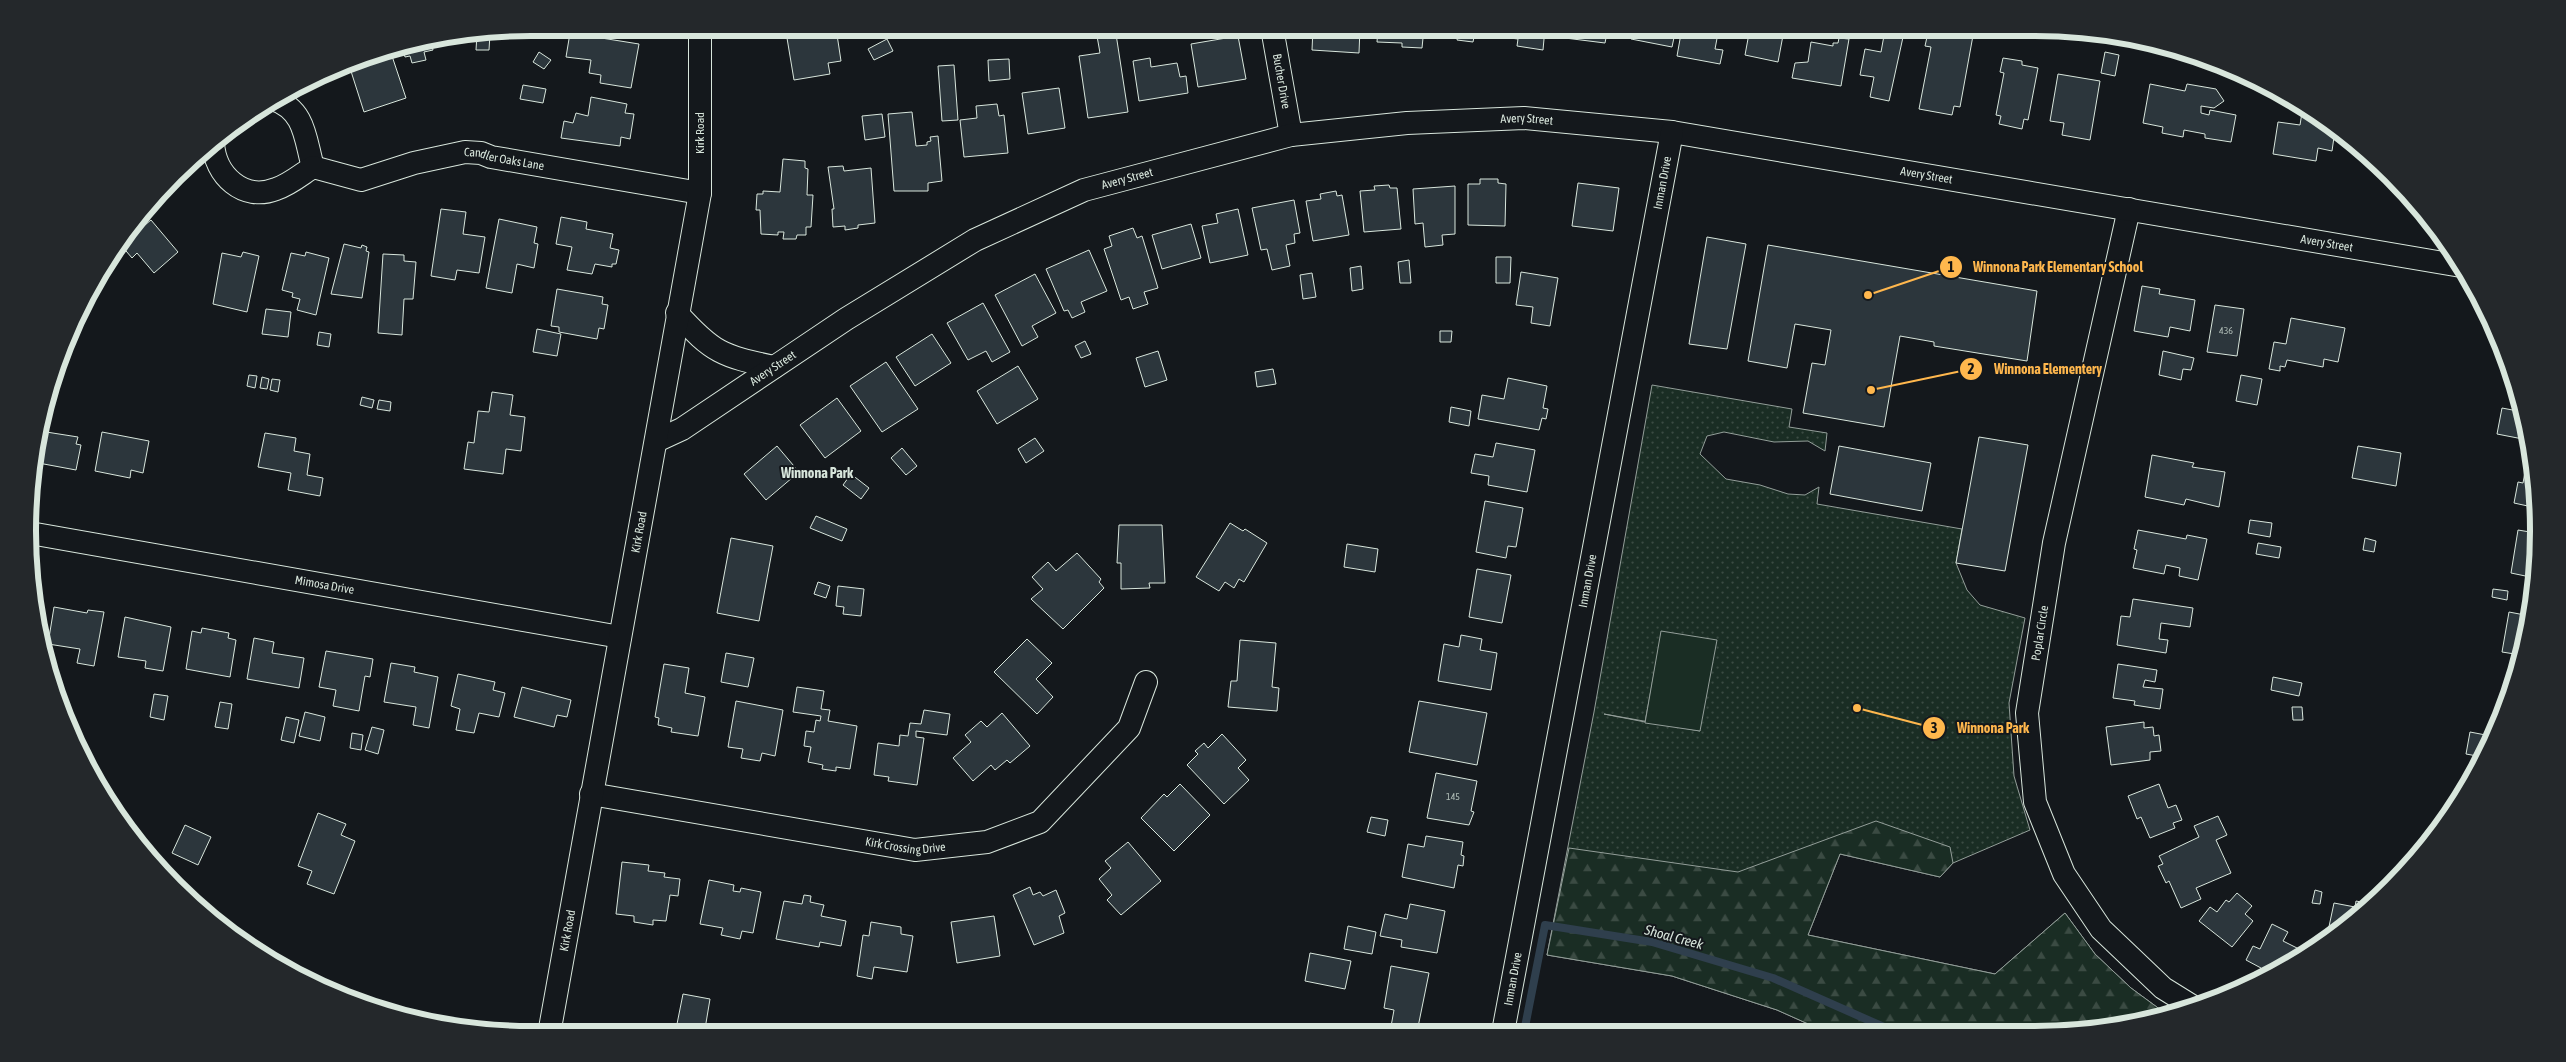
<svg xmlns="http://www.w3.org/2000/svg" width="2566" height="1062" viewBox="0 0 2566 1062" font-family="'Asap Condensed',sans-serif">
  <defs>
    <pattern id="grass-dots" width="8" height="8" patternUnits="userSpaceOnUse" patternTransform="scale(1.25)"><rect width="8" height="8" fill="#1a2d24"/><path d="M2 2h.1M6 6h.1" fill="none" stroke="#3b4b43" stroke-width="1.8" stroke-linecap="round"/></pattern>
    <pattern id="forest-firs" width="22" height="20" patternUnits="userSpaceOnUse" patternTransform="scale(1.25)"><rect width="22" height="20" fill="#1a2d24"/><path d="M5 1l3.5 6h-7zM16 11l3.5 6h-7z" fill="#3b4b43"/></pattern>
  </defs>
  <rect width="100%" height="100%" fill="#14181c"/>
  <path fill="url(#grass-dots)" stroke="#939e99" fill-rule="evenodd" d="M1652 385 1792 409 1789 427 1827 433 1825 451 1808 441 1774 442 1724 432 1707 436 1700 454 1726 479 1760 485 1788 494 1805 495 1819 487 1817 504 1962 529 1956 563 1967 590 1980 605 2025 618 2009 703 2014 776 2030 830 1953 863 1940 877 1840 854 1808 935 1995 974 2065 913 2095 954 2131 988 2165 1013 2101 1030 1824 1031 1777 1010 1672 976 1547 955 1594 712ZM1662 631 1700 731 1604 714 1645 722Z"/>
  <path fill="url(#forest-firs)" stroke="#939e99" d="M1876 821 1950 847 1953 863 1940 877 1840 854 1808 935 1995 974 2065 913 2095 954 2131 988 2165 1013 2101 1030 1824 1031 1777 1010 1672 976 1547 955 1569 848 1738 872Z"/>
  <path fill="#1a2d24" stroke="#939e99" d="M1661 631 1717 640 1700 731 1645 723Z"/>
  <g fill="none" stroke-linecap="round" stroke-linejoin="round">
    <path stroke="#2f3f4d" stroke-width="8" d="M1524 1032 1545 925 1652 942 1773 978 1893 1031"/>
  </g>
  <g fill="#2c363c" stroke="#d8e6dc">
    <path d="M603 28H634V32L625 30V33L603 31Z"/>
    <path d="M813 28H836L841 61 828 63 830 74 794 80 786 32Z"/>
    <path d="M1032 28H1062V35L1033 37Z"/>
    <path d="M1313 28H1360L1359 53 1312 50Z"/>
    <path d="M1378 28H1424L1422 48 1402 47V43L1377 42Z"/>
    <path d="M1441 28H1485V31L1475 32 1473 42 1457 40 1458 35 1440 33Z"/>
    <path d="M1503 28H1545L1543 50 1517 46 1518 39 1502 37Z"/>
    <path d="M1567 28H1608L1605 43 1565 38Z"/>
    <path d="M1633 28H1676L1672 47 1631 39Z"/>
    <path d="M1682 28H1719L1715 49 1723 50 1720 64 1677 56Z"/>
    <path d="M1750 28H1776L1784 30 1778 62 1745 55Z"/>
    <path d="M1871 28H1905L1889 101 1870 97 1874 77 1860 75 1865 49 1881 52 1885 30Z"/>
    <path d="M1929 28 1974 30 1960 107 1954 106 1952 115 1919 109 1931 47 1925 46Z"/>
    <path d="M570 33 639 44 631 88 600 83 601 75 589 73 591 60 566 57Z"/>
    <path d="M477 34H490L489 50H476Z"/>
    <path d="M1116 34 1128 112 1088 118 1079 56 1100 53 1097 36Z"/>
    <path d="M1238 36 1246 79 1198 87 1191 44Z"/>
    <path d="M430 38 433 50 424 52 426 60 412 63 410 56 405 57 402 46Z"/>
    <path d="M1839 38 1849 39 1841 86 1792 78 1795 63 1808 62 1811 42 1833 46V43H1838Z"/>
    <path d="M887 39 893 51 874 60 868 49Z"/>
    <path d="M382 51 392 56 406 98 364 112 349 65 367 59 370 54Z"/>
    <path d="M539 52 551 60 544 69 533 62Z"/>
    <path d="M2105 52 2119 55 2115 76 2101 73Z"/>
    <path d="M1150 58 1151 67 1177 63 1180 77 1186 76 1188 93 1139 101 1133 61Z"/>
    <path d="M2003 58 2022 61V65L2038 68 2028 120 2024 119 2022 129 1999 124 2001 116 1996 115 2004 73 2000 72Z"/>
    <path d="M1009 59 1010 79 989 81 988 60Z"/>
    <path d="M954 65 958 120 942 121 938 66Z"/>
    <path d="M2058 74 2100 81 2090 140 2062 135 2064 123 2050 121Z"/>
    <path d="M2150 84 2185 91 2187 84 2216 89 2224 101 2214 108 2201 106V113L2209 115 2210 110 2236 115 2231 142 2205 138V134L2184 130 2183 137 2162 133 2163 127 2143 123Z"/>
    <path d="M523 85 546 89 543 103 520 99Z"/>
    <path d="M1059 88 1065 128 1028 134 1022 93Z"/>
    <path d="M591 97 627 104 625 113 634 114 630 139 621 137 620 146 561 138 564 121 573 123 576 113 588 116Z"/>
    <path d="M997 104 999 116 1004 115 1008 153 964 157 960 120 977 118 976 106Z"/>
    <path d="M2303 106 2340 133 2339 138 2334 137 2332 151 2318 148 2316 161 2273 154 2278 122 2300 125Z"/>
    <path d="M912 112 916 146 927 145V142L931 141 930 137 938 136 942 181 928 183V191H894L888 114Z"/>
    <path d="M882 114 885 137 865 140 862 116Z"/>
    <path d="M783 159 805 161V168L808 169 807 195H813L811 227H806V235H797L796 239H783L784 232H778V235L761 234 760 210H756L757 194H763V191L780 192Z"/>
    <path d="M843 166 844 171 871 168 875 223 858 225V228L845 230V226L833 227 832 209H834L828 167Z"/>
    <path d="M1480 179H1498V183L1506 184 1505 226 1468 225V184H1480Z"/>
    <path d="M1578 183 1619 188 1613 231 1572 226Z"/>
    <path d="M1389 185 1390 188H1397L1401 229 1364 232 1360 191 1375 190 1374 186Z"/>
    <path d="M1455 186V234L1442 235 1443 245 1425 247 1423 223 1415 224 1413 189Z"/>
    <path d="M1336 191 1337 196 1342 195 1349 235 1313 241 1306 201 1321 199 1320 194Z"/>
    <path d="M1294 200 1300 233 1294 234 1295 243 1286 245 1290 266 1272 270 1267 249 1261 250 1252 208Z"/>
    <path d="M441 209 466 212 463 234 485 237 479 273 457 270 455 280 431 276Z"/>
    <path d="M1238 209 1248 255 1210 263 1202 226 1218 223 1216 214Z"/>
    <path d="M561 217 587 222 586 229 613 234 610 248 619 250 616 264H612V267L595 264 592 274 567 270 572 247 556 244Z"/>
    <path d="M499 219 537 227 534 243 538 244 534 268 517 264 512 293 486 288Z"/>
    <path d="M151 220 178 252 154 273 137 253 132 258 121 245Z"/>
    <path d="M1191 224 1201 258 1162 269 1152 235Z"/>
    <path d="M1133 228 1137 238 1142 236 1158 288 1144 292 1148 304 1133 309 1129 297 1121 300 1104 249 1112 246 1109 236Z"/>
    <path d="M1707 237 1746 244 1727 349 1689 344Z"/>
    <path d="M344 244 361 248 362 245 367 247 366 251 369 252 362 298 331 294Z"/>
    <path d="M1768 245 2037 291 2027 361 1934 346V342L1900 336 1884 427 1803 413 1812 363 1825 365 1831 330 1795 324 1787 368 1748 361Z"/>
    <path d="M1089 250 1107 291 1081 302 1085 312 1072 318 1068 310 1064 311 1046 269Z"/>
    <path d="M243 252 259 256 247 312 213 304 222 253 241 257Z"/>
    <path d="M306 252 329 258 316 315 297 310 300 299 292 297 293 293 282 290 291 253 305 256Z"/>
    <path d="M383 254 404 255V261L416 262 413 299H404L402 335 378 333Z"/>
    <path d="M1496 257H1511L1510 283H1496Z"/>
    <path d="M1409 260 1411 283H1400L1398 262Z"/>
    <path d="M1361 266 1363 289 1352 291 1350 268Z"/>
    <path d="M1521 272 1558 278 1550 326 1531 323 1533 307 1516 305Z"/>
    <path d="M1312 273 1316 297 1303 299 1300 275Z"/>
    <path d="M1035 274 1056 313 1032 326 1038 337 1022 346 995 295Z"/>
    <path d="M2142 286 2160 289 2159 294 2195 300 2190 331 2170 327 2168 337 2134 331Z"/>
    <path d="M557 289 603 297 602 304 608 305 604 329 599 328 597 339 559 332V327L551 326Z"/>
    <path d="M983 303 1010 352 992 362 986 351 968 360 947 323Z"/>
    <path d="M2215 305 2244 309 2237 356 2207 352Z"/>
    <path d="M266 309 291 312 288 337 262 334Z"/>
    <path d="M2291 318 2345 328 2338 362 2324 359 2323 367 2287 360 2285 367 2280 366V371L2269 369 2274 342 2286 344Z"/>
    <path d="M537 329 561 334 557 356 533 352Z"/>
    <path d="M1440 331H1452L1451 342H1440Z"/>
    <path d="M319 332 331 334 329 347 317 345Z"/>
    <path d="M932 334 951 363 915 386 896 357Z"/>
    <path d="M1085 341 1091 354 1081 358 1075 346Z"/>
    <path d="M1158 351 1167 380 1145 387 1136 358Z"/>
    <path d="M2163 351 2194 358 2191 370 2183 369 2181 380 2159 375Z"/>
    <path d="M886 362 918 409 882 432 850 386Z"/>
    <path d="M1018 366 1038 399 997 424 977 391Z"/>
    <path d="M1273 369 1276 384 1257 387 1255 372Z"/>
    <path d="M249 375 257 376 255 388 247 386Z"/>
    <path d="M2241 375 2262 379 2257 405 2236 401Z"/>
    <path d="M262 377 269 379 267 389 260 388Z"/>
    <path d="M1508 378 1547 386 1543 408 1548 409 1546 419 1542 418 1539 430 1478 419 1482 395 1504 399Z"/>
    <path d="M272 379 280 380 278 392 270 390Z"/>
    <path d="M492 392 513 395 510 415 525 417 521 451 506 449 503 474 464 469 468 442 474 443 478 411 489 412Z"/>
    <path d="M362 397 374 400 372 408 360 405Z"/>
    <path d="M837 398 861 431 825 458 800 425Z"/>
    <path d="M379 400 391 402 390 411 377 409Z"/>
    <path d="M1451 407 1471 411 1469 426 1449 422Z"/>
    <path d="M2502 408 2523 412 2528 440 2497 434Z"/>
    <path d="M40 431 78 437 76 444 81 445 76 470 33 462Z"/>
    <path d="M102 432 149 441 143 473 131 470 130 478 95 471Z"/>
    <path d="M265 433 296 438 294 451 310 454 307 475 323 478 320 496 288 490 291 473 258 467Z"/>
    <path d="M1979 437 2028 445 2005 571 1956 563Z"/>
    <path d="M1035 438 1044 451 1026 463 1018 449Z"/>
    <path d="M1496 443 1535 450 1527 492 1488 485 1489 476 1471 473 1475 454 1493 457Z"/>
    <path d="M777 446 799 472 766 500 744 474Z"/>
    <path d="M1839 446 1931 463 1922 511 1830 494Z"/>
    <path d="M2358 446 2401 453 2396 486 2352 478Z"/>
    <path d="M902 448 917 466 906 475 891 458Z"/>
    <path d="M2152 455 2194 463 2192 467 2225 472 2219 507 2186 499 2184 505 2145 497Z"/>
    <path d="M2527 461 2531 462 2537 508 2514 503 2518 482 2523 483Z"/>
    <path d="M851 474 869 488 861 499 843 485Z"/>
    <path d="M1485 501 1523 508 1516 547 1508 546 1506 558 1476 552Z"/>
    <path d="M816 516 847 529 842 541 810 528Z"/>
    <path d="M2250 520 2272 523 2270 537 2248 533Z"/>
    <path d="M1230 523 1243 531 1245 529 1267 543 1244 582 1239 579 1234 588 1225 582 1219 591 1196 577Z"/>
    <path d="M1119 525H1162L1165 583H1149L1150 588 1121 589V563H1117Z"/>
    <path d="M2138 530 2186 539 2187 535 2207 539 2198 580 2179 576 2180 568 2166 565 2164 574 2133 568 2137 550 2134 549Z"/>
    <path d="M2518 530 2536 533 2535 578 2511 573Z"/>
    <path d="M731 538 773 546 759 621 717 613Z"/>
    <path d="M2365 538 2376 541 2374 552 2363 550Z"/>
    <path d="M2258 543 2281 547 2279 558 2256 554Z"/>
    <path d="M1347 544 1378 549 1375 572 1344 567Z"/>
    <path d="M1077 553 1101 579 1099 582 1104 588 1063 629 1031 599 1043 589 1032 577 1048 562 1056 571Z"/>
    <path d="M1477 569 1511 575 1502 623 1469 617Z"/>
    <path d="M818 582 830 586 826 598 814 594Z"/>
    <path d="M838 586 864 589 861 616 843 614 844 607 836 606Z"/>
    <path d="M2493 589 2508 591 2507 600 2492 597Z"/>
    <path d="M2133 599 2193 608 2190 627 2161 623 2159 639 2168 640 2166 653 2117 645 2121 616 2130 617Z"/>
    <path d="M54 607 87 613 88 610 104 612 94 666 77 663 80 649 48 644Z"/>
    <path d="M2509 612 2530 616 2521 655 2502 652Z"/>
    <path d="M125 617 171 627 163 671 145 668 146 661 118 657Z"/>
    <path d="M202 628 229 633 228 638 236 640 230 677 186 669 192 631 201 633Z"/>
    <path d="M1461 635 1482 639 1480 650 1497 653 1491 690 1438 681 1444 644 1459 647Z"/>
    <path d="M254 638 274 642 272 653 304 658 299 688 247 679Z"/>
    <path d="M1027 639 1052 663 1036 679 1053 697 1037 714 994 672Z"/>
    <path d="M1240 640 1276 643 1272 687 1279 688 1277 711 1228 707 1231 681H1237Z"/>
    <path d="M326 651 373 659 370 677 365 676 359 711 333 706 336 690 319 687Z"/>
    <path d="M726 653 754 658 748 687 721 682Z"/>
    <path d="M391 663 415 667 414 672 438 677 429 728 413 725 416 707 384 702Z"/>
    <path d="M664 664 689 668 685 693 705 697 698 736 671 732 672 728 658 725 659 718 655 717Z"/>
    <path d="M2118 664 2157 670 2155 682 2145 680 2143 687 2163 689 2160 709 2134 705 2135 701 2113 698Z"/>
    <path d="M458 674 495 682 493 690 505 693 499 717 479 713 474 733 456 730 460 709 451 706Z"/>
    <path d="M2273 677 2302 683 2299 696 2271 690Z"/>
    <path d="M522 687 571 700 567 717 557 715 554 727 514 717Z"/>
    <path d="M797 687 824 691 821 709 830 710 828 721 857 726 850 769 836 767V771L822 769 823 765 808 762 811 747 804 746 806 731 814 732 816 720 820 721 821 716 793 712Z"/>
    <path d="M154 694 168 696 164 720 150 717Z"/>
    <path d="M736 701 783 710 775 756 762 753 760 761 741 758 743 749 728 747Z"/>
    <path d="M1419 701 1487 713 1477 765 1409 752Z"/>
    <path d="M220 702 232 704 228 729 215 727Z"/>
    <path d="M2292 707H2302L2303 720H2293Z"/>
    <path d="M924 710 950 714 947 735 916 731V737L924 738 917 785 888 781 889 777 874 775 878 743 899 746 900 735 908 736 910 723 921 724Z"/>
    <path d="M305 712 325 717 320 741 299 736Z"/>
    <path d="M1002 713 1030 746 1010 763 1007 760 995 770 991 765 973 781 953 758 971 742 965 735 981 721 987 727Z"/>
    <path d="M286 717 299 720 294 743 281 740Z"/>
    <path d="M2144 722V728L2153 727 2154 736 2159 735 2161 751 2150 752V760L2111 765 2106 727Z"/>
    <path d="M372 727 384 730 378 754 365 750Z"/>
    <path d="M2470 732 2491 736 2475 768 2477 756 2466 754Z"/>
    <path d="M352 733 363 735 361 750 350 748Z"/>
    <path d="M1222 734 1246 760 1238 768 1249 780 1224 804 1187 765 1198 754 1195 751 1204 743 1208 748Z"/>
    <path d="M1436 773 1477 781 1471 811 1474 812 1469 825 1427 818Z"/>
    <path d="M1180 784 1210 815 1174 851 1141 818 1164 794 1167 797Z"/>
    <path d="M2159 784 2168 808 2176 805 2182 820 2173 823 2175 828 2150 838 2141 817 2137 819 2128 796Z"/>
    <path d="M318 813 346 824 341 835 355 841 334 894 307 884 312 871 298 866Z"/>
    <path d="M2218 816 2227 835 2216 840 2231 873 2196 888 2201 899 2181 908 2169 881 2166 883 2158 866 2163 864 2159 856 2199 837 2194 826Z"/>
    <path d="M1371 817 1388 820 1385 836 1367 832Z"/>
    <path d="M185 825 211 837 198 865 172 853Z"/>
    <path d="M1426 836 1463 842 1461 855 1464 856 1463 866 1458 865 1454 888 1402 877 1408 844 1424 847Z"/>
    <path d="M1128 842 1161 881 1121 915 1107 900 1112 895 1099 879 1111 868 1105 861Z"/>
    <path d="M622 862 649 865 648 871 665 873 664 877 680 879 678 896 670 895 666 921 653 920V925L634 922V916L616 914Z"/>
    <path d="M709 880 734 885 733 891 740 892 741 888 761 892 753 933 742 931 740 939 721 935 723 928 700 924Z"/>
    <path d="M1030 887 1033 895 1040 892 1043 896 1056 890 1065 913 1059 916 1064 933 1034 945 1013 895Z"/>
    <path d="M2315 890 2322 892 2320 904 2312 903Z"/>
    <path d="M2237 893 2252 906 2245 914 2253 921 2232 947 2199 921 2210 907 2217 912 2226 900 2229 902Z"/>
    <path d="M804 895 811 896 810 902 824 905 821 916 846 921 841 946 820 942 819 947 776 939 784 901 802 904Z"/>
    <path d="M2356 901 2371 904 2332 937 2327 936 2334 903 2355 907Z"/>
    <path d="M1410 904 1445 911 1437 953 1401 947 1402 940 1380 936 1385 914 1407 919Z"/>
    <path d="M994 916 1000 956 957 963 951 922Z"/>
    <path d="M871 922 901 927V934L913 936 907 972 874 967 872 979 857 976 863 935 869 936Z"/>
    <path d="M2272 924 2288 932 2283 941 2307 953 2272 973 2270 972 2267 975 2260 971 2261 968 2246 960 2253 946 2260 949Z"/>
    <path d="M1348 926 1376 932 1372 954 1344 949Z"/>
    <path d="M1310 953 1351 961 1345 989 1305 981Z"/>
    <path d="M1391 966 1429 973 1417 1032H1390L1394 1010 1384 1008Z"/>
    <path d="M683 994 710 999 705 1029 677 1024Z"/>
    <path d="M407 1014 442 1019 441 1024 407 1017Z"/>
  </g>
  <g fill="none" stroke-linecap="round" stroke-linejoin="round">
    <g stroke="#d8e6dc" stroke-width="24">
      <g id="street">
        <path id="s1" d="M1272 28 1291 135"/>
        <path d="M273 99C306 110 305 140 313 167"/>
        <path id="s2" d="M213 143C215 175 243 202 276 189 289 185 302 174 313 167L361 180 414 163 465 152 481 153 491 157 700 193"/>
        <path d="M2129 209 2054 543 2027 713 2035 802 2064 874 2101 929 2163 988 2192 1006"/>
        <path d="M677 313C713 353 722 356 774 367"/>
        <path id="s3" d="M656 441 682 429 846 319 975 240 1084 190 1291 135 1407 123 1524 118 1672 132 2461 266"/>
        <path id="s4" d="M30 533 620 637"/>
        <path id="s5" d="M591 794 915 850 987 842 1040 822 1129 728 1146 682"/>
        <path id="s6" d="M1503 1032 1672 132"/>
        <path id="s7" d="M549 1034 700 193V28"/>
      </g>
    </g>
    <use href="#street" stroke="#14181c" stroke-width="22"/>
  </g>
  <g text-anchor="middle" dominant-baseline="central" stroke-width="4" stroke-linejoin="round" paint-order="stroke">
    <g font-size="10" fill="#adbab4">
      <text x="2226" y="330">436</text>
      <text x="1453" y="796">145</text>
    </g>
    <g font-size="12" fill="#d8e6dc" stroke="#14181c">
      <text stroke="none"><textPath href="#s1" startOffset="54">Bucher Drive</textPath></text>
      <text stroke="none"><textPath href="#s3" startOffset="948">Avery Street</textPath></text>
      <text transform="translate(700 133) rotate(-90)">Kirk Road</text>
      <text stroke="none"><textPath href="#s2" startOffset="332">Candler Oaks Lane</textPath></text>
      <text stroke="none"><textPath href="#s3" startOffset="1352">Avery Street</textPath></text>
      <text stroke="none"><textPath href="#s3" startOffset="542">Avery Street</textPath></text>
      <text stroke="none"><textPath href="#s6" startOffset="864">Inman Drive</textPath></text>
      <text stroke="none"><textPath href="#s3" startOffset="1758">Avery Street</textPath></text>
      <text stroke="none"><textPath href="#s3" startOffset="138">Avery Street</textPath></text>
      <text stroke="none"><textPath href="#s7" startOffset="510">Kirk Road</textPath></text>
      <text stroke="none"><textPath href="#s6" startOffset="459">Inman Drive</textPath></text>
      <text stroke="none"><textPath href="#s4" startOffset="299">Mimosa Drive</textPath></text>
      <text transform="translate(2040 633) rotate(-81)">Poplar Circle</text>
      <text stroke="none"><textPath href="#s5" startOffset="319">Kirk Crossing Drive</textPath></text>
      <text stroke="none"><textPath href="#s7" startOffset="105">Kirk Road</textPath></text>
      <text stroke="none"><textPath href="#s6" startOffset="54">Inman Drive</textPath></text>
    </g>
    <g font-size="14" font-weight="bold" fill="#d8e6dc" stroke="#14181c">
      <text x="817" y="473">Winnona Park</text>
    </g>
    <g font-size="14" font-style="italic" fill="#d8e6dc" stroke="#14181c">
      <text transform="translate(1674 937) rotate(15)">Shoal Creek</text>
    </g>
  </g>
  <path d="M0 0H2566V1062H0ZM531 36H2035A495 495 0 0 1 2530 531V531A495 495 0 0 1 2035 1026H531A495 495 0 0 1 36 531V531A495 495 0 0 1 531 36Z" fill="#24282b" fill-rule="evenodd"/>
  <path fill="none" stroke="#d8e6dc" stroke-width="6" d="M531 36H2035A495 495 0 0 1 2530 531V531A495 495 0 0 1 2035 1026H531A495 495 0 0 1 36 531V531A495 495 0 0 1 531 36Z"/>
  <path fill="none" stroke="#ffb74d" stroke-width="2" d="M1868 295L1951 267M1871 390L1971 369M1857 708L1934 728"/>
  <g fill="#ffb74d" stroke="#14181c" stroke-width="2">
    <circle cx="1868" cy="295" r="5"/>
    <circle cx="1871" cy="390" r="5"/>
    <circle cx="1857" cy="708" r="5"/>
    <circle cx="1951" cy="267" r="12"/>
    <circle cx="1971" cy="369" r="12"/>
    <circle cx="1934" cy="728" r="12"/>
  </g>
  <g font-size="15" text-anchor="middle" font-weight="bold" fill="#111">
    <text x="1951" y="272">1</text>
    <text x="1971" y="374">2</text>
    <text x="1934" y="733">3</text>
  </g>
  <g font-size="14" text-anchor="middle" font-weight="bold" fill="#ffb74d" stroke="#14181c" stroke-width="4" stroke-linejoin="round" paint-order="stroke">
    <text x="2058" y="272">Winnona Park Elementary School</text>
    <text x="2048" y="374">Winnona Elementery</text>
    <text x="1993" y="733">Winnona Park</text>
  </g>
</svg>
